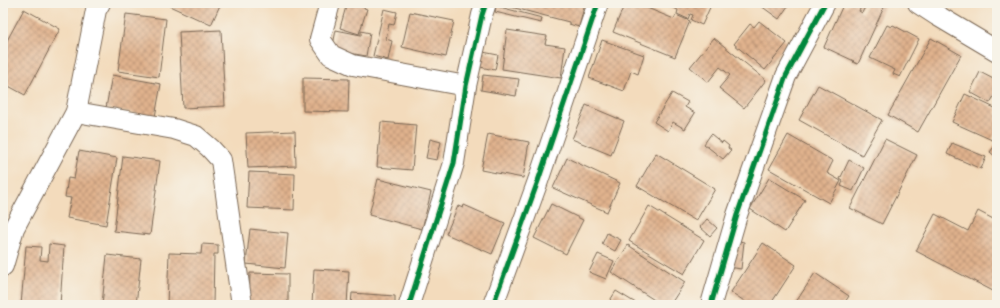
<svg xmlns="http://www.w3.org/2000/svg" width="1000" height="308" viewBox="0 0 1000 308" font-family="'Playpen Sans',sans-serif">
  <defs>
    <pattern id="building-cross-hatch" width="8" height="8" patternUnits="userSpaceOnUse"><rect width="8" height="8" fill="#e0b28d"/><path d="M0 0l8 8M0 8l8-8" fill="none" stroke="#b79173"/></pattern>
  </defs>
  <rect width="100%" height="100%" fill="#f7f3e8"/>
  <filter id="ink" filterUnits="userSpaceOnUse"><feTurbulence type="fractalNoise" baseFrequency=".025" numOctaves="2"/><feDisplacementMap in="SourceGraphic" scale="8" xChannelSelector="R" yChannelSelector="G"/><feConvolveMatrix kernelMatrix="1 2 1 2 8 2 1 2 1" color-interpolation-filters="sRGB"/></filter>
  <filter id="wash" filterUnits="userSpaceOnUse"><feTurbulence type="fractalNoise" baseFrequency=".012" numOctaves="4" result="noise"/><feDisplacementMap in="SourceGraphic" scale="16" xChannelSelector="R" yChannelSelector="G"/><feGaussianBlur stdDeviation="0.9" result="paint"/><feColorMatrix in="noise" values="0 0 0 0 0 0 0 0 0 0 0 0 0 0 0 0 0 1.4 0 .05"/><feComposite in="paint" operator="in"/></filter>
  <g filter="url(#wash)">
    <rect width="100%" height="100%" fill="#f3dbbc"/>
    <g id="blocks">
      <g fill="url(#building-cross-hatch)">
        <path d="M163 3H221L211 25Z"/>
        <path d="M347 3H365L364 8 367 9 359 34 340 28Z"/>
        <path d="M504 3H585L579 27 569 24V22L503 5Z"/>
        <path d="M625 3H635L674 19 676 15 690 21 675 57 613 32Z"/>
        <path d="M662 3H712L702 25 691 20 693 15 690 14 688 19 677 14 678 10Z"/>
        <path d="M757 3H790L779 19Z"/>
        <path d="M849 3H863L859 11 862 13 867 3H882L885 5 858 64 853 62 854 61 824 47 843 5 847 7Z"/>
        <path d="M496 6 542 18 541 23 495 12Z"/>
        <path d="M24 9 60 29 25 95 3 83V48Z"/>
        <path d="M384 9 397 12 394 25 389 24 386 39 392 41 388 60 373 56Z"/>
        <path d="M410 12 454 21 446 57 402 47Z"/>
        <path d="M126 14 166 19 159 77 118 71Z"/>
        <path d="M759 21 787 43 765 70 734 44 750 24 754 27Z"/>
        <path d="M887 25 891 27 893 25 919 39 900 77 893 74 895 70 870 58Z"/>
        <path d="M221 30 225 106 183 108 179 32Z"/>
        <path d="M336 30 361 35V31L370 33 366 56 332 50Z"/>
        <path d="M507 30 547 36 545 44 565 47 561 78 502 69Z"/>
        <path d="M714 38 766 80 744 108 719 88 730 75 720 67 708 82 690 67Z"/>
        <path d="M931 38 961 55 918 132 888 115Z"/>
        <path d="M602 40 644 55 638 74 631 71 624 91 589 78Z"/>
        <path d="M483 52 498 55 495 70 480 67Z"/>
        <path d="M980 72 997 81V91L990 103 970 92Z"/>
        <path d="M112 75 161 84 155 117 106 108Z"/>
        <path d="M483 75 519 79 516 96 481 90Z"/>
        <path d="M303 78 349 79 348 112 303 111Z"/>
        <path d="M818 85 882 120 862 155 799 120Z"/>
        <path d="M672 93 688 102 685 107 695 113 685 129 673 122 668 131 654 122Z"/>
        <path d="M965 94 997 109V130L992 140 952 122Z"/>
        <path d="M586 105 624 121 611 155 572 139Z"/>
        <path d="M381 122 416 125 412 170 377 167Z"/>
        <path d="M295 131 296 166 248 168 246 133Z"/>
        <path d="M488 134 529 142 523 178 481 170Z"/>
        <path d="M711 134 722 143 723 141 729 146 728 148 731 150 723 159 704 144Z"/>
        <path d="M788 135 833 161 827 173 841 181 829 203 769 169Z"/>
        <path d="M430 139 441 142 437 160 426 158Z"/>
        <path d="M885 139 917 155 882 224 850 208Z"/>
        <path d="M952 143 986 157 981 169 947 154Z"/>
        <path d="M997 143V158L990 152Z"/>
        <path d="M79 151 117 158 106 225 67 218 71 198 65 197 68 178 74 179Z"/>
        <path d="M656 153 715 189 696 221 637 186Z"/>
        <path d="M123 156 160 161 150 235 114 231Z"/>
        <path d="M567 158 620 183 607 212 553 188Z"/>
        <path d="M849 160 864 168 853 191 841 186 843 181 840 179Z"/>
        <path d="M249 172 295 174 294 210 247 208Z"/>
        <path d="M769 178 805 200 785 232 750 209Z"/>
        <path d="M378 179 431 192 422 229 369 215Z"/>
        <path d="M551 204 583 220 566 254 534 238Z"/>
        <path d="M464 205 505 223 492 254 446 234 458 206 463 208Z"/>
        <path d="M649 206 704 240 684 274 629 241Z"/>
        <path d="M978 211 997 221V283L993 291 916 251 935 214 968 231Z"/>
        <path d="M707 219 717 228 710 236 700 227Z"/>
        <path d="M250 229 288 233 285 268 246 264Z"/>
        <path d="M607 233 621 240 615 251 602 244Z"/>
        <path d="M733 240 744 242 741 269 729 267Z"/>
        <path d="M763 243 796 265 770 305H750L731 292Z"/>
        <path d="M49 244 64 246 60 305H21L26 246 41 247 40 260 48 261Z"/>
        <path d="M202 244 218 245V254H214L213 305H167L169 253 201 254Z"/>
        <path d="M628 245 685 282 670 305H662L611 272Z"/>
        <path d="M598 254 614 261 606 279 589 272Z"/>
        <path d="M107 255 141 259 136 305H102Z"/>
        <path d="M314 269 349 271 347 305H312Z"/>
        <path d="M250 273 288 274V305H249Z"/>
        <path d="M815 273 849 296 843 305H794Z"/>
        <path d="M616 291 639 305H607Z"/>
        <path d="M352 293 395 296V305H351Z"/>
      </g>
    </g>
  </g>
  <g filter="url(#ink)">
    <use href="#blocks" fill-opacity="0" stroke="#7b6855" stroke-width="1"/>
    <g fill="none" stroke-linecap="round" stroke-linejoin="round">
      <g stroke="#7b6855" stroke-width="22">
        <g id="minor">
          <path d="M330 3 320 39 331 55 353 65 466 86"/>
          <path d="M918 3 938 16 997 51"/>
          <path d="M76 112 174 129 196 136 210 148 221 160 242 305"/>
          <path d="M3 266 14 228 76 112 96 10 100 3"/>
          <path d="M409 305 454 163 466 86 482 15 486 3"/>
          <path d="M493 305 538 181 598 3"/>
          <path d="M712 305V301L737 215 786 76 825 3"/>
        </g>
      </g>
      <use href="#minor" stroke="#fff" stroke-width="20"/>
      <g stroke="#f7f3e8" stroke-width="8">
        <g id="cycleway">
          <path d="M409 305 454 163 466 86 482 15 486 3"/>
          <path d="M493 305 538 181 598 3"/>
          <path d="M712 305V301L737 215 786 76 825 3"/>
        </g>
      </g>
      <use href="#cycleway" stroke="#00873e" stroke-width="5"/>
    </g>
  </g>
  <rect width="1000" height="308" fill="none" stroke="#f7f3e8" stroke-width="16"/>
</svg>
